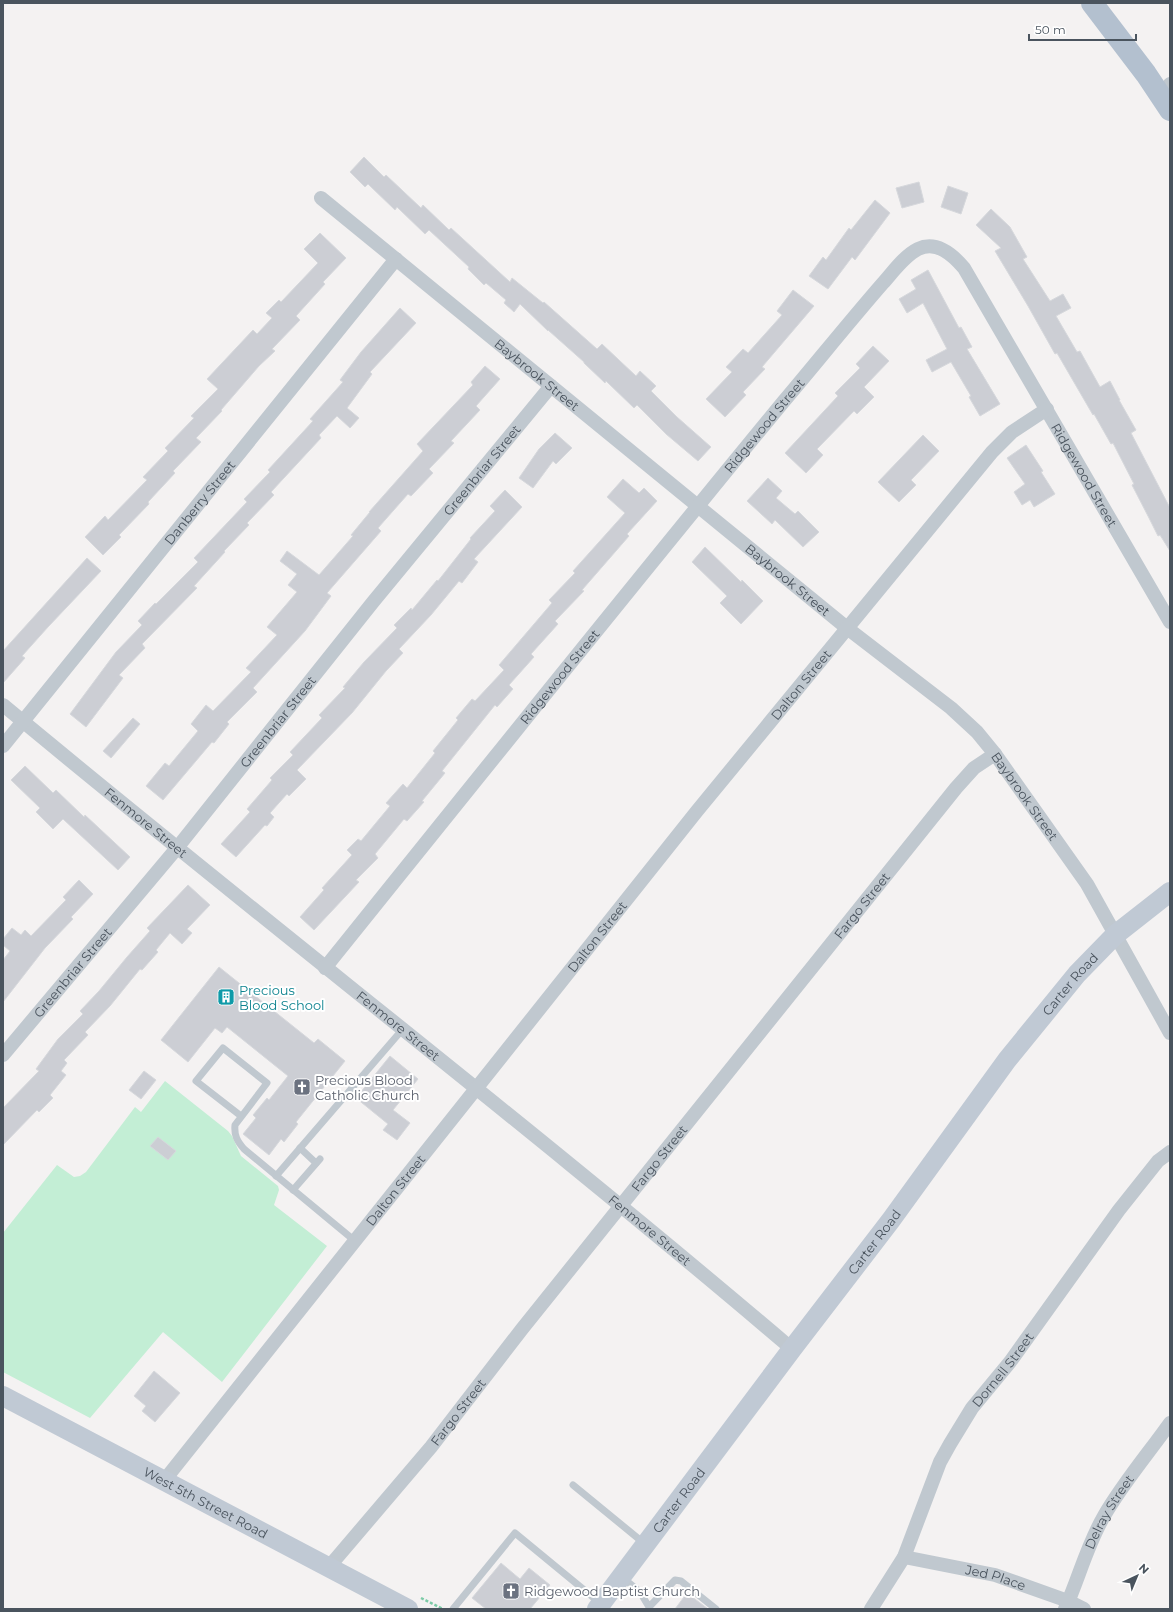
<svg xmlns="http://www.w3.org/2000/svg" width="1173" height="1612" viewBox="0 0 1173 1612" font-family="Montserrat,sans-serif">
  <rect width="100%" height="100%" fill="#f4f2f2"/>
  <path fill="#c3eed5" d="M165 1081 228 1131 232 1136 241 1156 278 1186 279 1190 274 1205 327 1246 222 1382 163 1332 90 1418 3 1372V1233L57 1165 74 1177 80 1176 86 1172 135 1107 141 1112Z"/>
  <g fill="#ccced4" stroke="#d6d8dc">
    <path d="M364 157 384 177 386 175 421 208 423 205 449 230 451 228 510 282 512 278 543 303 544 302 597 349 602 344 636 376 640 371 656 386 651 391 677 417 711 447 698 461 666 434 637 405 634 408 606 381 605 383 584 363V362L548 330V331L520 304 514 312 504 303 506 300 486 283 484 285 468 269 469 267 429 230 425 234 397 207 395 210 368 184 365 187 350 172Z"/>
    <path d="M919 182 924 202 902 208 896 188Z"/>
    <path d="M948 186 968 193 961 214 941 207Z"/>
    <path d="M875 200 890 213 855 260 852 257 828 289 809 276 823 257 826 260 849 228 851 230Z"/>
    <path d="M991 209 1010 227 1027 257 1023 259 1050 301 1063 294 1071 308 1056 316 1077 352 1080 351 1100 387 1110 381 1120 400H1119L1136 430 1131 433 1170 508V551L1160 535 1158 536 1149 518 1132 485 1134 484 1113 443 1111 444 1094 414 1093 415 1057 353 1055 354 1028 306 995 251 1001 248 976 225Z"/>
    <path d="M320 233 346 258 323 282 325 284 296 316 300 320 272 349 275 351 259 366 221 410 222 411 196 438 201 442 173 471 175 473 148 502 149 504 119 535 121 537 103 555 85 537 105 516 108 520 147 480 143 477 168 451 165 448 194 418 191 416 218 389 207 379 253 330 257 334 272 318 266 313 279 300 281 302 318 263 304 249Z"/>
    <path d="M928 270 959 328 961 327 972 347 967 349 1000 404 980 416 969 397 971 396 951 362 932 372 926 360 947 349 923 303 907 313 899 299 916 289 911 280Z"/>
    <path d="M793 290 814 306 762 367 765 369 743 392 746 395 725 417 706 399 732 372 726 367 743 349 748 353 782 315 777 311Z"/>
    <path d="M400 308 416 323 370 372 372 374 347 408 359 418 350 428 337 416 319 435 321 438 271 492 274 495 247 523 249 525 224 551 225 552 194 586 197 588 142 644 145 648 119 675 123 678 86 727 70 714 116 652 142 625 138 621 155 603 156 604 198 562 194 558 247 502 244 499 270 472 268 470 313 421 310 419 343 382 340 380 361 352Z"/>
    <path d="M873 346 889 361 864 387 874 397 857 414 854 411 817 449 823 455 806 473 785 453 838 396 835 393 860 368 856 364Z"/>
    <path d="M485 366 500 379 476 406 480 410 451 441 454 443 429 469 433 473 411 496 408 494 378 528 381 531 327 593 331 596 305 631 253 688 257 692 227 722 229 724 214 743 212 742 163 800 146 786 165 763 169 766 198 731 191 724 206 705 213 711 251 672 246 668 277 635 267 627 297 592 288 585 297 574 280 561 287 551 319 575 353 536 351 535 370 512H369L423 451 417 444 473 385 471 382Z"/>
    <path d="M555 433 572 448 556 464 553 461 533 488 519 478 539 449Z"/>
    <path d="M923 435 939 451 911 480 916 485 899 502 878 482Z"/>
    <path d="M1026 445 1043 471 1041 472 1055 494 1034 507 1030 500 1022 505 1014 492 1025 484 1007 458Z"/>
    <path d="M768 478 782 491 776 498 795 514 798 511 819 532 803 547 775 520 772 524 747 501Z"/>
    <path d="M623 479 639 493 644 488 657 501 627 534 629 536 582 590 584 591 555 621 558 624 531 654 534 657 509 685 513 689 497 707 495 705 442 771 445 773 422 801 424 802 407 821 404 819 375 854 378 858 356 880 359 882 314 930 300 917 324 890 322 888 352 855 347 850 358 839 361 841 390 806 386 803 403 784 407 788 435 753 433 751 458 720 456 718 472 699 475 701 504 670 499 665 552 603 549 600 575 573 573 571 625 513 607 497Z"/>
    <path d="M505 490 522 507 474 559 478 562 462 583 459 581 431 615 399 649 403 653 386 671 352 713 297 770 306 779 289 796 287 794 270 813 274 817 267 826 265 825 236 857 221 844 250 812 247 809 272 780 270 778 293 755 290 752 322 718 319 715 345 688 343 687 364 662 397 628 394 625 411 608 412 610 437 580 438 581 471 539 470 538 495 511 490 506Z"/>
    <path d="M705 547 741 582 742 580 763 601 741 624 720 603 727 596 692 562Z"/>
    <path d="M87 558 101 571 48 627 22 656 25 658 3 683V651Z"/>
    <path d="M133 718 140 724 111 758 103 751Z"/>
    <path d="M25 766 53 793 56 790 84 817 85 815 130 857 118 870 63 819 53 829 36 812 40 808 11 780Z"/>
    <path d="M79 880 93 894 71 917 73 919 45 948 3 1002V960L10 951 3 945V939L12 928 21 935 25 930 31 936 66 900 63 897Z"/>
    <path d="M188 885 210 905 187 929 192 933 182 944 170 933 156 950 158 952 142 970 140 969 110 1006 85 1032 88 1035 64 1060 67 1063 61 1071 66 1075 50 1095 53 1098 39 1112 37 1110 3 1145V1108L39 1071 36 1069 58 1039 83 1014 80 1011 99 991 127 957 150 931 147 928Z"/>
    <path d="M219 967 314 1043 318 1039 345 1061 296 1122 298 1124 284 1142 281 1139 269 1155 243 1134 256 1118 253 1115 267 1098 269 1100 288 1076 227 1027 222 1033 215 1028 188 1062 161 1040Z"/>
    <path d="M390 1056 418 1079 393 1110 410 1123 397 1140 383 1130 388 1124 356 1098Z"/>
    <path d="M144 1071 156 1080 141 1099 129 1090Z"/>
    <path d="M158 1137 176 1151 168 1160 150 1146Z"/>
    <path d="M154 1371 180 1393 155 1422 142 1411 146 1406 134 1396Z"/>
    <path d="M501 1563 520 1579 529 1568 550 1585 530 1609H486L472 1598Z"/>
    <path d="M687 1593 708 1609H675Z"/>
  </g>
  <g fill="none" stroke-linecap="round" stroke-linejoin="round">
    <path stroke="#7ccba7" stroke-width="2.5" stroke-dasharray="3 2" stroke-linecap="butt" d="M421 1598 443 1609"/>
    <g stroke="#c0c8cf" stroke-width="7">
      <path d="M241 1116 196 1081 223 1048 267 1083 235 1125C234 1135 237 1141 244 1149L355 1241"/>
      <path d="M300 1148 316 1163"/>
      <path d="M276 1176 402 1030"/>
      <path d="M293 1190 320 1159"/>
      <path d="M573 1485 645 1544"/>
      <path d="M623 1578 640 1592 649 1607 675 1580 681 1581 716 1609"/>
      <path d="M453 1609 515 1533 600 1603"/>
    </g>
    <g stroke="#c0c8cf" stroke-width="14">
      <path d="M1161 96 1170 84"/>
      <path id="s1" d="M321 198 847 628 951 708 977 732 995 754 1087 884 1170 1033"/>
      <path id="s2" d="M3 705C264 922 534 1129 792 1349"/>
      <path id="s3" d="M3 746 396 259"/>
      <path id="s4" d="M325 968C477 779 629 589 784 401 817 362 849 322 883 283 893 272 904 256 918 249 937 240 953 255 964 268L1170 622"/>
      <path id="s5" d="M3 1055 177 848 373 602 551 386"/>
      <path id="s6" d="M163 1482 697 811 992 452 1012 432 1047 409"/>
      <path id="s7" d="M904 1557 995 1575 1068 1601 1084 1609"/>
      <path id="s8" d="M328 1568 431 1447 522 1329 956 788 974 768 995 754"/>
      <path id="s9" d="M871 1609 904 1557 940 1462 950 1444 972 1408 1010 1362 1119 1210 1158 1161 1170 1152"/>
      <path id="s10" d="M1065 1609C1079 1578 1087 1545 1104 1516 1123 1483 1148 1454 1170 1423"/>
    </g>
    <g stroke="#c0c9d4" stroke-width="20">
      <path id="s11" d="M3 1396 408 1609"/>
      <path id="s12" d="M597 1609 792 1349 891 1220 1007 1060 1077 974 1115 935 1170 892"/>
    </g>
    <path stroke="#b3c0cf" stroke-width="22" d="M1092 3 1146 74 1170 110"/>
  </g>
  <defs>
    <g id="building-square" transform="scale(0.9)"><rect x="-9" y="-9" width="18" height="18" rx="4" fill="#0f9aa8" stroke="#fff"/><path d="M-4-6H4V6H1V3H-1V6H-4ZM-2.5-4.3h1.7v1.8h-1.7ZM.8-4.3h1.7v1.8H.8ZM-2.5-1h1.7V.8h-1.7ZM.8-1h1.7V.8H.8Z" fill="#fff"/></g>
    <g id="church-square" transform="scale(0.9)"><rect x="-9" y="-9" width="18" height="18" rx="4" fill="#6b7280" stroke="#fff"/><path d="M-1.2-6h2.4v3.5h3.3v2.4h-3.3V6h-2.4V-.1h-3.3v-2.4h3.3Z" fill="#fff"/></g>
  </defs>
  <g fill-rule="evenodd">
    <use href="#building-square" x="226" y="997"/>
    <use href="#church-square" x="302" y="1087"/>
    <use href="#church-square" x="511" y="1591"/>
  </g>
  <g text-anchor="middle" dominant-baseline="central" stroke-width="4" stroke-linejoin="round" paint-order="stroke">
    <g font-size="13" fill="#4a545e" stroke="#fff">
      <text stroke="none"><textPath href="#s1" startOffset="279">Baybrook Street</textPath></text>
      <text stroke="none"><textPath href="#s4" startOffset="698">Ridgewood Street</textPath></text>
      <text stroke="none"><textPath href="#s5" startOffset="756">Greenbriar Street</textPath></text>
      <text stroke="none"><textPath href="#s4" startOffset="1226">Ridgewood Street</textPath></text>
      <text stroke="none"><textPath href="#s3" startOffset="313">Danberry Street</textPath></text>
      <text stroke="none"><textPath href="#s1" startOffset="603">Baybrook Street</textPath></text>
      <text stroke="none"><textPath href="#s4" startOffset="374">Ridgewood Street</textPath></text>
      <text stroke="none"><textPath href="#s6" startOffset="1021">Dalton Street</textPath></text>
      <text stroke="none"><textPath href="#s5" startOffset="432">Greenbriar Street</textPath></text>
      <text stroke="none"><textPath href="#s1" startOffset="926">Baybrook Street</textPath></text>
      <text stroke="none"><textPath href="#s2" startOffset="185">Fenmore Street</textPath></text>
      <text stroke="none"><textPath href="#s8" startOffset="851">Fargo Street</textPath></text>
      <text stroke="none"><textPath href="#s6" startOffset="697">Dalton Street</textPath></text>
      <text stroke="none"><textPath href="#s5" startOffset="108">Greenbriar Street</textPath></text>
      <text stroke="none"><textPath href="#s12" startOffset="784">Carter Road</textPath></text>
      <text stroke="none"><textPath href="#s2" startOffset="509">Fenmore Street</textPath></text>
      <text stroke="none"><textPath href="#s8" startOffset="527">Fargo Street</textPath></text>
      <text stroke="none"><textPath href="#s6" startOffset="373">Dalton Street</textPath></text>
      <text stroke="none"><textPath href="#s2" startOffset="833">Fenmore Street</textPath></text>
      <text stroke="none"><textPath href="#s12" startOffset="460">Carter Road</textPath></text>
      <text stroke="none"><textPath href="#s9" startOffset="275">Dornell Street</textPath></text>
      <text stroke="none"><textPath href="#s8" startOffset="203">Fargo Street</textPath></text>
      <text stroke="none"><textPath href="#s12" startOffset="136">Carter Road</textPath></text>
      <text stroke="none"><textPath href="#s11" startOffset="229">West 5th Street Road</textPath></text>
      <text stroke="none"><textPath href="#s10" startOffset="107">Delray Street</textPath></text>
      <text stroke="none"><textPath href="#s7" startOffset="94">Jed Place</textPath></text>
    </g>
    <g font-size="13" fill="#0d838f" stroke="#fff" text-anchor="start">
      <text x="239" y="990">Precious<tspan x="239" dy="15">Blood School</tspan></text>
    </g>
    <g font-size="13" fill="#5b616d" stroke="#fff" text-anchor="start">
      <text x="315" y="1080">Precious Blood<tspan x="315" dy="15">Catholic Church</tspan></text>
      <text x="524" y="1591">Ridgewood Baptist Church</text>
    </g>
  </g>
  <rect width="1173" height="1612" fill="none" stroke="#4a545e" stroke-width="8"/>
  <g transform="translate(1137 1576) rotate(44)" stroke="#ffffff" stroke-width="3" paint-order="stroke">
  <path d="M0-3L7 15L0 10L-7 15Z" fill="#4a545e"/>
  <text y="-6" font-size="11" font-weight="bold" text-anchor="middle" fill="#4a545e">N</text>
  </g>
  <path d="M1029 34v6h107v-6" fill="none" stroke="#4a545e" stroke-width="2"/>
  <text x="1035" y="34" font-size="12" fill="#4a545e" stroke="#ffffff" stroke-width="3" paint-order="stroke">50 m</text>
</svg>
